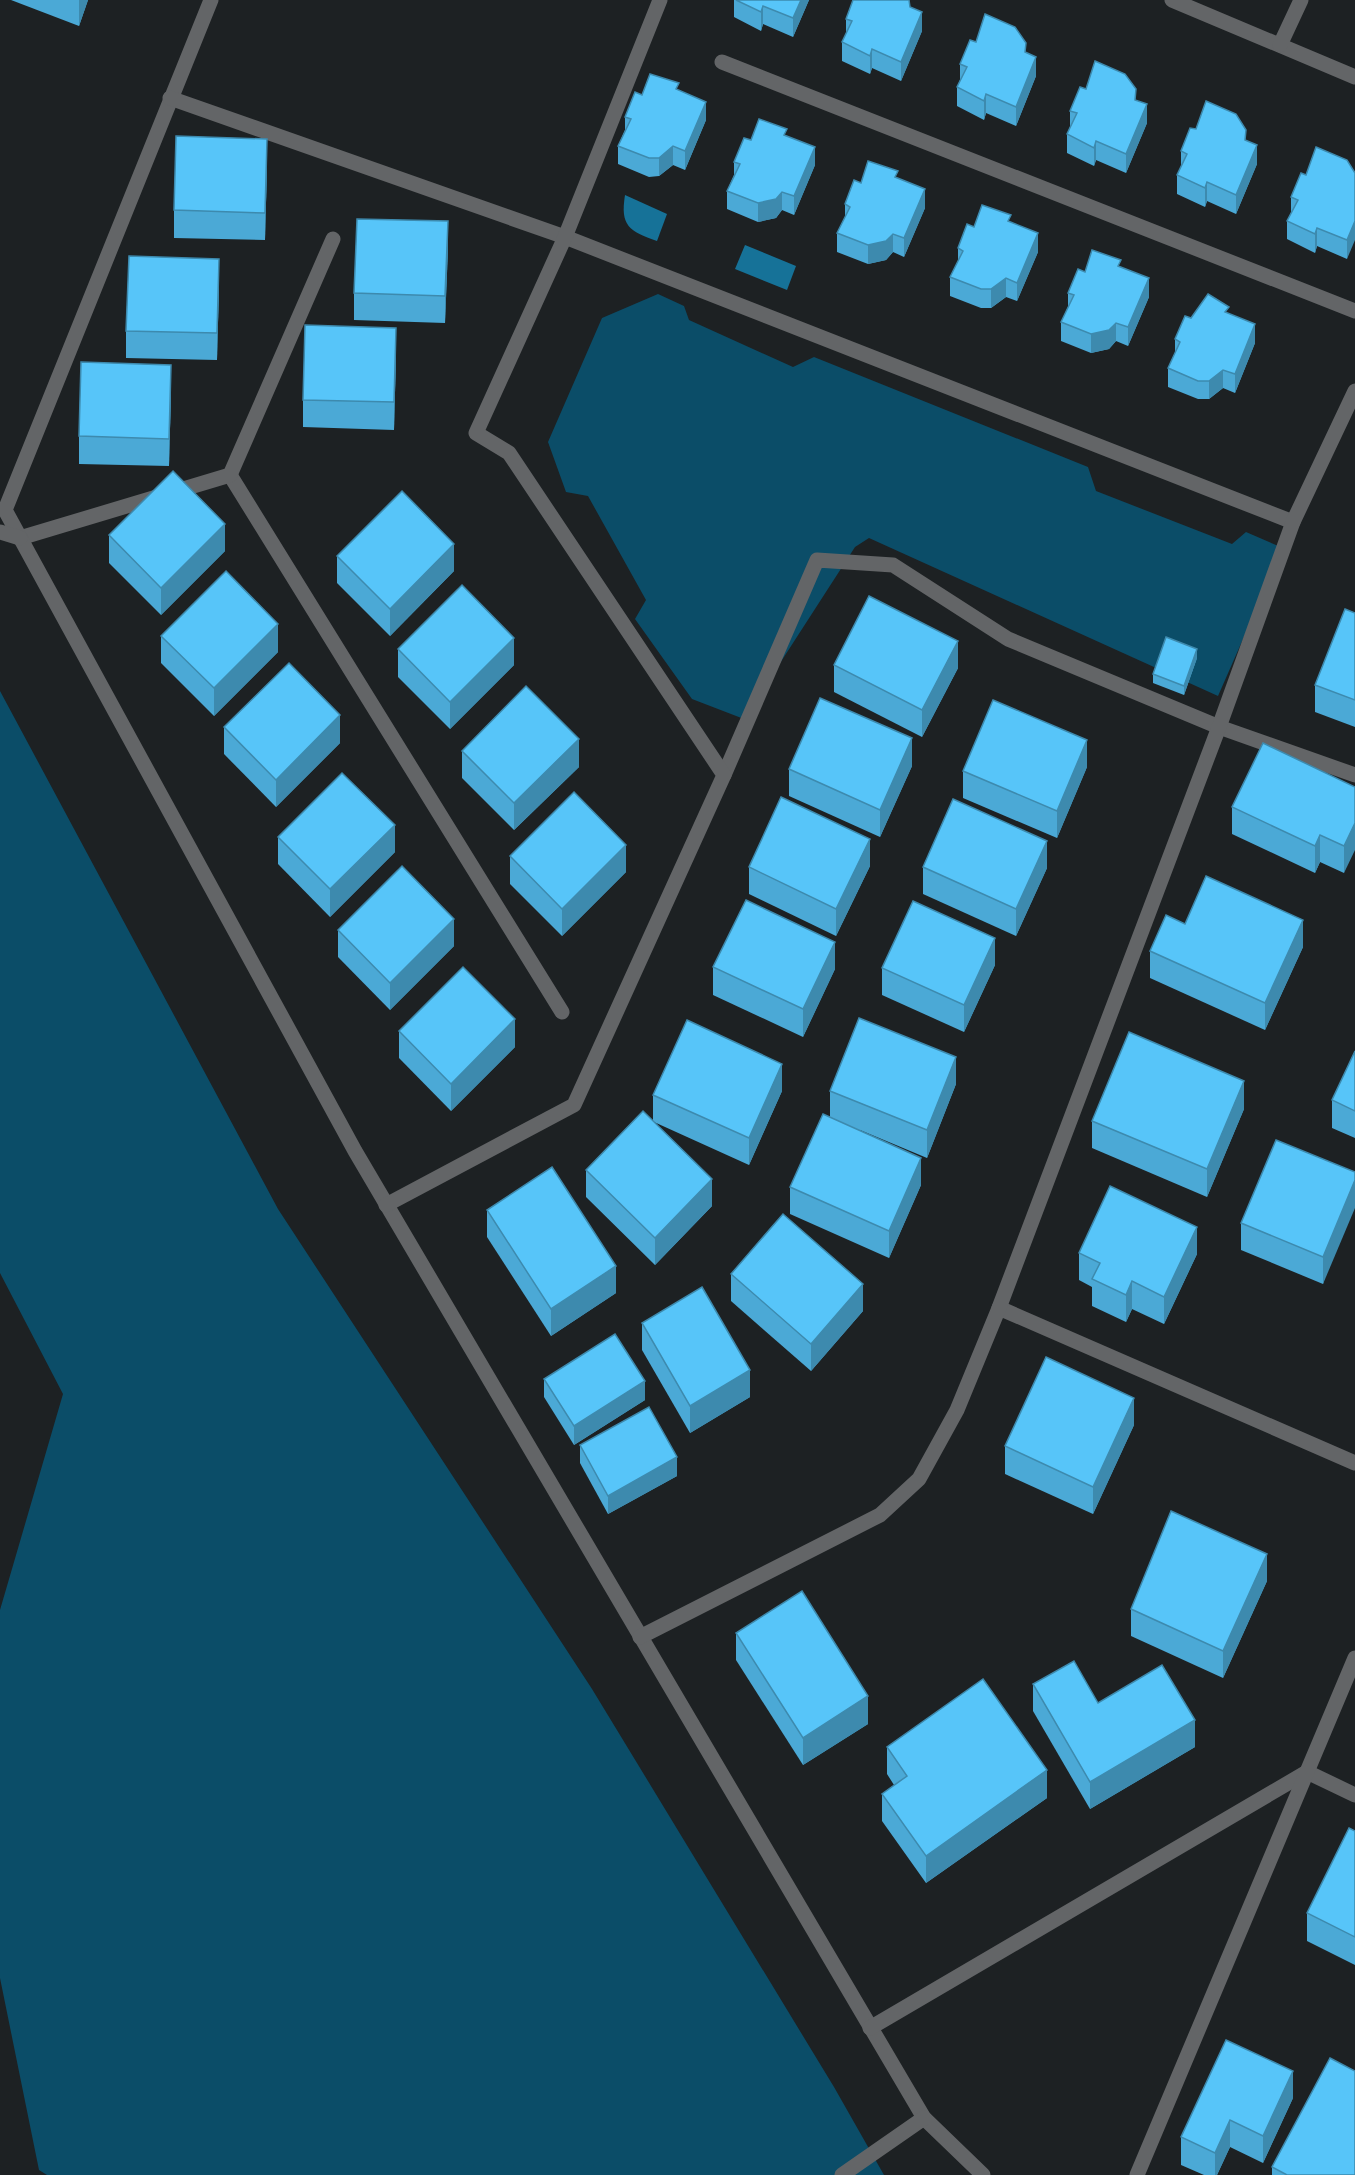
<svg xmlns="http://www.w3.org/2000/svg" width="1355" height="2175" viewBox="0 0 1355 2175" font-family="Lato,sans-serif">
  <rect width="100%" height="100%" fill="#1d2123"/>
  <g fill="#0b4d68">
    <path d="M658 294 684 306 689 320 793 367 814 357 1088 467 1096 491 1232 544 1246 532 1283 548 1218 696 869 538 855 547 744 719 692 699 635 619 646 600 588 496 566 492 548 442 602 318Z"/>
    <path d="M0 691 278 1209 592 1689 834 2087 884 2175H47L39 2170 0 1978V1610L63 1394 0 1273Z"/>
  </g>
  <g fill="#167298">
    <path d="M625 195 667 214 657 241C629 231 620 226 625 195Z"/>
    <path d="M745 245 796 266 787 290 735 269Z"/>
  </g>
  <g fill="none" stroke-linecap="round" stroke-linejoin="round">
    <g stroke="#636567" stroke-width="15">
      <path d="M230 475 562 1012"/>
      <path d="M20 538 230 475 333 239"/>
    </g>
    <g stroke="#636567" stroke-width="15">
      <path d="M211 0 5 510 355 1151 924 2118 983 2175"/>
      <path d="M1172 0 1355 77"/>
      <path d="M1280 45 1301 0"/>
      <path d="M722 62 1355 311"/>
      <path d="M170 98 565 237 1293 522"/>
      <path d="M0 532 20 538"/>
      <path d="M724 775 817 560 893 565 1008 639 1219 727 1355 775"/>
      <path d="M386 1205 574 1105 724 775 509 453 476 433 565 237 660 0"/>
      <path d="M999 1308 1355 1463"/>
      <path d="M640 1637 880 1515 919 1479 957 1410 999 1308 1219 727 1293 522 1355 391"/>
      <path d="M870 2028 1307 1772 1355 1795"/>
      <path d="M842 2175 924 2118"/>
      <path d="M1137 2175 1355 1658"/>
    </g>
  </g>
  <g fill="#4ba9d6">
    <path d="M11 0H88L79 26Z"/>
    <path d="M734 0H809L793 37 763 24 761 31 734 17Z"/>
    <path d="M910 7 922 31 901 81 872 68 870 74 842 61V42L846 35V19Z"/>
    <path d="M976 42 1026 53 1036 76 1016 126 986 113 984 120 957 106V87L960 80V64Z"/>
    <path d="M1086 89 1136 100 1147 123 1126 173 1096 160 1094 166 1067 153V134L1070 127V111Z"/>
    <path d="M679 91 706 120 685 170 673 165 659 176 649 177 618 164V146L625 130V117L642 95Z"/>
    <path d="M787 136 815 165 794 215 782 210 776 218 758 222 727 209V191L734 175V162L751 140Z"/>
    <path d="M1246 141 1257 164 1236 214 1207 201 1205 207 1177 194V175L1181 168V151Z"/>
    <path d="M267 166 265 240 174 238V210Z"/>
    <path d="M1355 173 1347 259 1317 246 1315 253 1287 239V221L1291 213V197L1306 175Z"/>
    <path d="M898 178 925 208 904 257 893 252 886 260 868 264 837 252V233L845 218V204L861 183Z"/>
    <path d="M1011 222 1038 252 1017 301 1006 297 991 308H981L950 296V277L958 261V248L974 227Z"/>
    <path d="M448 248 445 323 354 320V293Z"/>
    <path d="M1121 267 1149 297 1128 346 1116 341 1109 349 1091 353 1061 341V322L1068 307V293L1085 272Z"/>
    <path d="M219 286 217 360 126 358V331Z"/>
    <path d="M1229 314 1255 343 1235 393 1223 388 1209 399H1198L1168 387V368L1175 353V339L1191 318Z"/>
    <path d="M396 355 394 430 303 427V400Z"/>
    <path d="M171 392 169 466 79 464V436Z"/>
    <path d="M109 535 225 551 161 615 109 563Z"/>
    <path d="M337 556 454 571 390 636 337 583Z"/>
    <path d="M1355 613V727L1315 712V685Z"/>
    <path d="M161 636 278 652 214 716 161 663Z"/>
    <path d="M398 649 514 665 450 729 398 677Z"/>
    <path d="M1197 658 1184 695 1153 683V674Z"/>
    <path d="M834 665 958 668 922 737 834 692Z"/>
    <path d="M224 727 340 743 276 807 224 754Z"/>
    <path d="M462 751 579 767 514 830 462 778Z"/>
    <path d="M912 766 880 837 789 796V769Z"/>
    <path d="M1087 767 1057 838 963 798V771Z"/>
    <path d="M1355 787 1344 873 1320 862 1315 873 1232 834V807Z"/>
    <path d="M278 837 395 852 330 917 278 864Z"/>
    <path d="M510 856 626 872 562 936 510 884Z"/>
    <path d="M870 866 836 936 749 894V867Z"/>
    <path d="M923 867 1047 868 1016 936 923 894Z"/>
    <path d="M1185 924 1303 947 1265 1030 1150 978V951Z"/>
    <path d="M338 930 454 946 390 1010 338 957Z"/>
    <path d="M995 965 964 1032 882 995V968Z"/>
    <path d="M713 967 835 969 803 1037 713 995Z"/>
    <path d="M399 1031 515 1047 451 1111 399 1058Z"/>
    <path d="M1355 1051V1138L1332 1128V1100Z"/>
    <path d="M956 1084 927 1158 860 1130 921 1185 889 1258 790 1214V1187L830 1117V1091Z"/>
    <path d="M782 1091 749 1165 654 1122 712 1206 655 1265 586 1197V1170L653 1121V1095Z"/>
    <path d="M1244 1109 1207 1197 1092 1148V1121Z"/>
    <path d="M1355 1172 1323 1284 1241 1250V1223Z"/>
    <path d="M487 1210 616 1293 551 1336 487 1237Z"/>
    <path d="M1079 1253 1197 1254 1164 1324 1132 1309 1126 1322 1092 1306V1287L1079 1280Z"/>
    <path d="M731 1274 863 1311 811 1371 731 1301Z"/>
    <path d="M642 1323 750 1397 690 1433 642 1350Z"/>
    <path d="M544 1379 645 1400 574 1445 544 1397Z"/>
    <path d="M1134 1425 1093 1514 1005 1474V1446Z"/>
    <path d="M580 1445 677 1476 608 1514 580 1463Z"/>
    <path d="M1267 1581 1223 1678 1131 1636V1609Z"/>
    <path d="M736 1633 868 1724 803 1765 736 1660Z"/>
    <path d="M1033 1684 1098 1703 1195 1747 1090 1809 1033 1711Z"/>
    <path d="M887 1747 1047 1798 926 1883 882 1821V1794L894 1785 887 1774Z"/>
    <path d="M1355 1831V1965L1307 1941V1913Z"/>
    <path d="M1293 2098 1263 2163 1230 2147 1217 2175H1204L1181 2165V2137Z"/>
    <path d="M1272 2167 1355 2175H1272Z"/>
  </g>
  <g fill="#3d8aae">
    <path d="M79 0H88L79 26Z"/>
    <path d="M801 0H809L793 37V18Z"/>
    <path d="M763 6V24L761 31V12Z"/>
    <path d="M922 12V31L901 81V62Z"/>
    <path d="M872 49V68L870 74V56Z"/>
    <path d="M1036 57V76L1016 126V107Z"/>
    <path d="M986 94V113L984 120V101Z"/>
    <path d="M706 102V120L685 170V151Z"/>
    <path d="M1147 104V123L1126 173V154Z"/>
    <path d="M267 139V166L265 240V213Z"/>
    <path d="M1096 141V160L1094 166V148Z"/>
    <path d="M1257 145V164L1236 214V195Z"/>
    <path d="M673 146V165L659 176V158Z"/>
    <path d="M815 147V165L794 215V196Z"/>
    <path d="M1207 182V201L1205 207V188Z"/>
    <path d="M925 189V208L904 257V238Z"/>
    <path d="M782 192V210L776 218 758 222V203Z"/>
    <path d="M448 221V248L445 323V296Z"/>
    <path d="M1355 221V240L1347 259V240Z"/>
    <path d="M1317 228V246L1315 253V234Z"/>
    <path d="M1038 233V252L1017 301V283Z"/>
    <path d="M893 234V252L886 260 868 264V245Z"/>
    <path d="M219 259V286L217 360V333Z"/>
    <path d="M1006 278V297L991 308V289Z"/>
    <path d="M1149 278V297L1128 346V327Z"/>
    <path d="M1116 323V341L1109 349 1091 353V334Z"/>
    <path d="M1255 324V343L1235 393V374Z"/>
    <path d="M396 328V355L394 430V402Z"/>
    <path d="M171 365V392L169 466V439Z"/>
    <path d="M1223 370V388L1209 399V381Z"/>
    <path d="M225 524V551L161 615V588Z"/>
    <path d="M454 544V571L390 636V609Z"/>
    <path d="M278 624V652L214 716V688Z"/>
    <path d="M514 638V665L450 729V702Z"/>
    <path d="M958 641V668L922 737V710Z"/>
    <path d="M1197 649V658L1184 695V686Z"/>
    <path d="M340 715V743L276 807V780Z"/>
    <path d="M912 738V766L880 837V810Z"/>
    <path d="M579 739V767L514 830V803Z"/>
    <path d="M1087 740V767L1057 838V811Z"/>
    <path d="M1355 823V850L1344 873V846Z"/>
    <path d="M395 825V852L330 917V889Z"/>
    <path d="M1320 835V862L1315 873V846Z"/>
    <path d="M870 839V866L836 936V909Z"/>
    <path d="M1047 841V868L1016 936V909Z"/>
    <path d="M626 845V872L562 936V909Z"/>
    <path d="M454 919V946L390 1010V983Z"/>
    <path d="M1303 920V947L1265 1030V1003Z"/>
    <path d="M995 938V965L964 1032V1005Z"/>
    <path d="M835 942V969L803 1037V1009Z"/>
    <path d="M515 1019V1047L451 1111V1084Z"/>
    <path d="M956 1057V1084L927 1158V1130Z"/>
    <path d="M782 1064V1091L749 1165V1138Z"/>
    <path d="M1244 1081V1109L1207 1197V1169Z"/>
    <path d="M921 1158V1185L889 1258V1231Z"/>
    <path d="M712 1179V1206L655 1265V1238Z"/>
    <path d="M1355 1180V1208L1323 1284V1257Z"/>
    <path d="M1197 1227V1254L1164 1324V1297Z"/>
    <path d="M616 1266V1293L551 1336V1309Z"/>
    <path d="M1132 1281V1309L1126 1322V1295Z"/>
    <path d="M863 1284V1311L811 1371V1344Z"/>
    <path d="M750 1370V1397L690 1433V1406Z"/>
    <path d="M645 1381V1400L574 1445V1426Z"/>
    <path d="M1134 1398V1425L1093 1514V1487Z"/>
    <path d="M677 1457V1476L608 1514V1496Z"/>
    <path d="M1267 1554V1581L1223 1678V1651Z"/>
    <path d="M868 1696V1724L803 1765V1738Z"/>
    <path d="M1195 1720V1747L1090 1809V1782Z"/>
    <path d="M1047 1770V1798L926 1883V1856Z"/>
    <path d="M1293 2071V2098L1263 2163V2136Z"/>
    <path d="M1230 2120V2147L1217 2175H1215V2153Z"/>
  </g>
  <g fill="#57c5f9" stroke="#3d8aae" stroke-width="1.5">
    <path d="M736 0H801L793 18 763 6 761 12Z"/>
    <path d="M853 0H909L910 7 922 12 901 62 872 49 870 56 842 42 852 21 846 19Z"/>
    <path d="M985 14 1015 27 1026 43 1025 52 1036 57 1016 107 986 94 984 101 957 87 967 67 960 64 970 40 976 42Z"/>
    <path d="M1095 61 1125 74 1136 89 1135 100 1147 104 1126 154 1096 141 1094 148 1067 134 1077 113 1070 111 1080 87 1086 89Z"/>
    <path d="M650 74 679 83 676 89 706 102 685 151 673 146 659 158H649L618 146 631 119 625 117 635 92 642 95Z"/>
    <path d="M1206 101 1236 114 1246 130 1245 140 1257 145 1236 195 1207 182 1205 188 1177 175 1187 154 1181 151 1190 128 1196 129Z"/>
    <path d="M759 119 787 129 784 135 815 147 794 196 782 192 776 199 758 203 727 191 740 164 734 162 744 138 751 140Z"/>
    <path d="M176 136 267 139 265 213 174 210Z"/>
    <path d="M1316 147 1347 160 1355 173V221L1347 240 1317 228 1315 234 1287 221 1298 200 1291 197 1301 173 1306 175Z"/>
    <path d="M868 161 898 171 895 177 925 189 904 238 893 234 886 241 868 245 837 233 850 207 845 204 854 180 861 183Z"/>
    <path d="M982 205 1011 215 1008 221 1038 233 1017 283 1006 278 991 289H981L950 277 963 251 958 248 967 224 974 227Z"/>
    <path d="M357 219 448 221 445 296 354 293Z"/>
    <path d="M1092 250 1121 260 1118 266 1149 278 1128 327 1116 323 1109 330 1091 334 1061 322 1074 295 1068 293 1078 269 1085 272Z"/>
    <path d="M129 256 219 259 217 333 126 331Z"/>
    <path d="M1208 294 1229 307 1225 312 1255 324 1235 374 1223 370 1209 381H1198L1168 368 1180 342 1175 339 1185 316 1191 318Z"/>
    <path d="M305 325 396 328 394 402 303 400Z"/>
    <path d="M81 362 171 365 169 439 79 436Z"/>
    <path d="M173 471 225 524 161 588 109 535Z"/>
    <path d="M402 491 454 544 390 609 337 556Z"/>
    <path d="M226 571 278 624 214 688 161 636Z"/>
    <path d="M462 585 514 638 450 702 398 649Z"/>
    <path d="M869 596 958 641 922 710 834 665Z"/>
    <path d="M1345 609 1355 613V700L1315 685Z"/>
    <path d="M1166 637 1197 649 1184 686 1153 674Z"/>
    <path d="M289 663 340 715 276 780 224 727Z"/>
    <path d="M526 686 579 739 514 803 462 751Z"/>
    <path d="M820 698 912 738 880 810 789 769Z"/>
    <path d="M993 700 1087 740 1057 811 963 771Z"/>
    <path d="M1263 743 1355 787V823L1344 846 1320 835 1315 846 1232 807Z"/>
    <path d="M342 773 395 825 330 889 278 837Z"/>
    <path d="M574 792 626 845 562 909 510 856Z"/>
    <path d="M781 797 870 839 836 909 749 867Z"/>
    <path d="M953 799 1047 841 1016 909 923 867Z"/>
    <path d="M402 866 454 919 390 983 338 930Z"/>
    <path d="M1206 876 1303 920 1265 1003 1150 951 1166 915 1185 924Z"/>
    <path d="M746 900 835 942 803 1009 713 967Z"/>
    <path d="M913 901 995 938 964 1005 882 968Z"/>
    <path d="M463 967 515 1019 451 1084 399 1031Z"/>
    <path d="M859 1018 956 1057 927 1130 830 1091Z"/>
    <path d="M687 1020 782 1064 749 1138 653 1095Z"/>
    <path d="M1129 1032 1244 1081 1207 1169 1092 1121Z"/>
    <path d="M1355 1051V1111L1332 1100Z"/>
    <path d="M643 1111 712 1179 655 1238 586 1170Z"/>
    <path d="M823 1114 921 1158 889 1231 790 1187Z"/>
    <path d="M1276 1140 1355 1172V1180L1323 1257 1241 1223Z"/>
    <path d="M552 1167 616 1266 551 1309 487 1210Z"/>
    <path d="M1110 1186 1197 1227 1164 1297 1132 1281 1126 1295 1092 1279 1100 1263 1079 1253Z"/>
    <path d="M783 1214 863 1284 811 1344 731 1274Z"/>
    <path d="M702 1287 750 1370 690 1406 642 1323Z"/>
    <path d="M615 1334 645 1381 574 1426 544 1379Z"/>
    <path d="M1046 1357 1134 1398 1093 1487 1005 1446Z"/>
    <path d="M649 1407 677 1457 608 1496 580 1445Z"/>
    <path d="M1171 1511 1267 1554 1223 1651 1131 1609Z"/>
    <path d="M802 1591 868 1696 803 1738 736 1633Z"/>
    <path d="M1074 1661 1098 1703 1162 1665 1195 1720 1090 1782 1033 1684Z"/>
    <path d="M983 1679 1047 1770 926 1856 882 1794 907 1776 887 1747Z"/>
    <path d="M1349 1828 1355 1831V1937L1307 1913Z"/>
    <path d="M1226 2040 1293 2071 1263 2136 1230 2120 1215 2153 1181 2137Z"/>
    <path d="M1330 2058 1355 2071V2175H1287L1272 2167Z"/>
  </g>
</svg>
